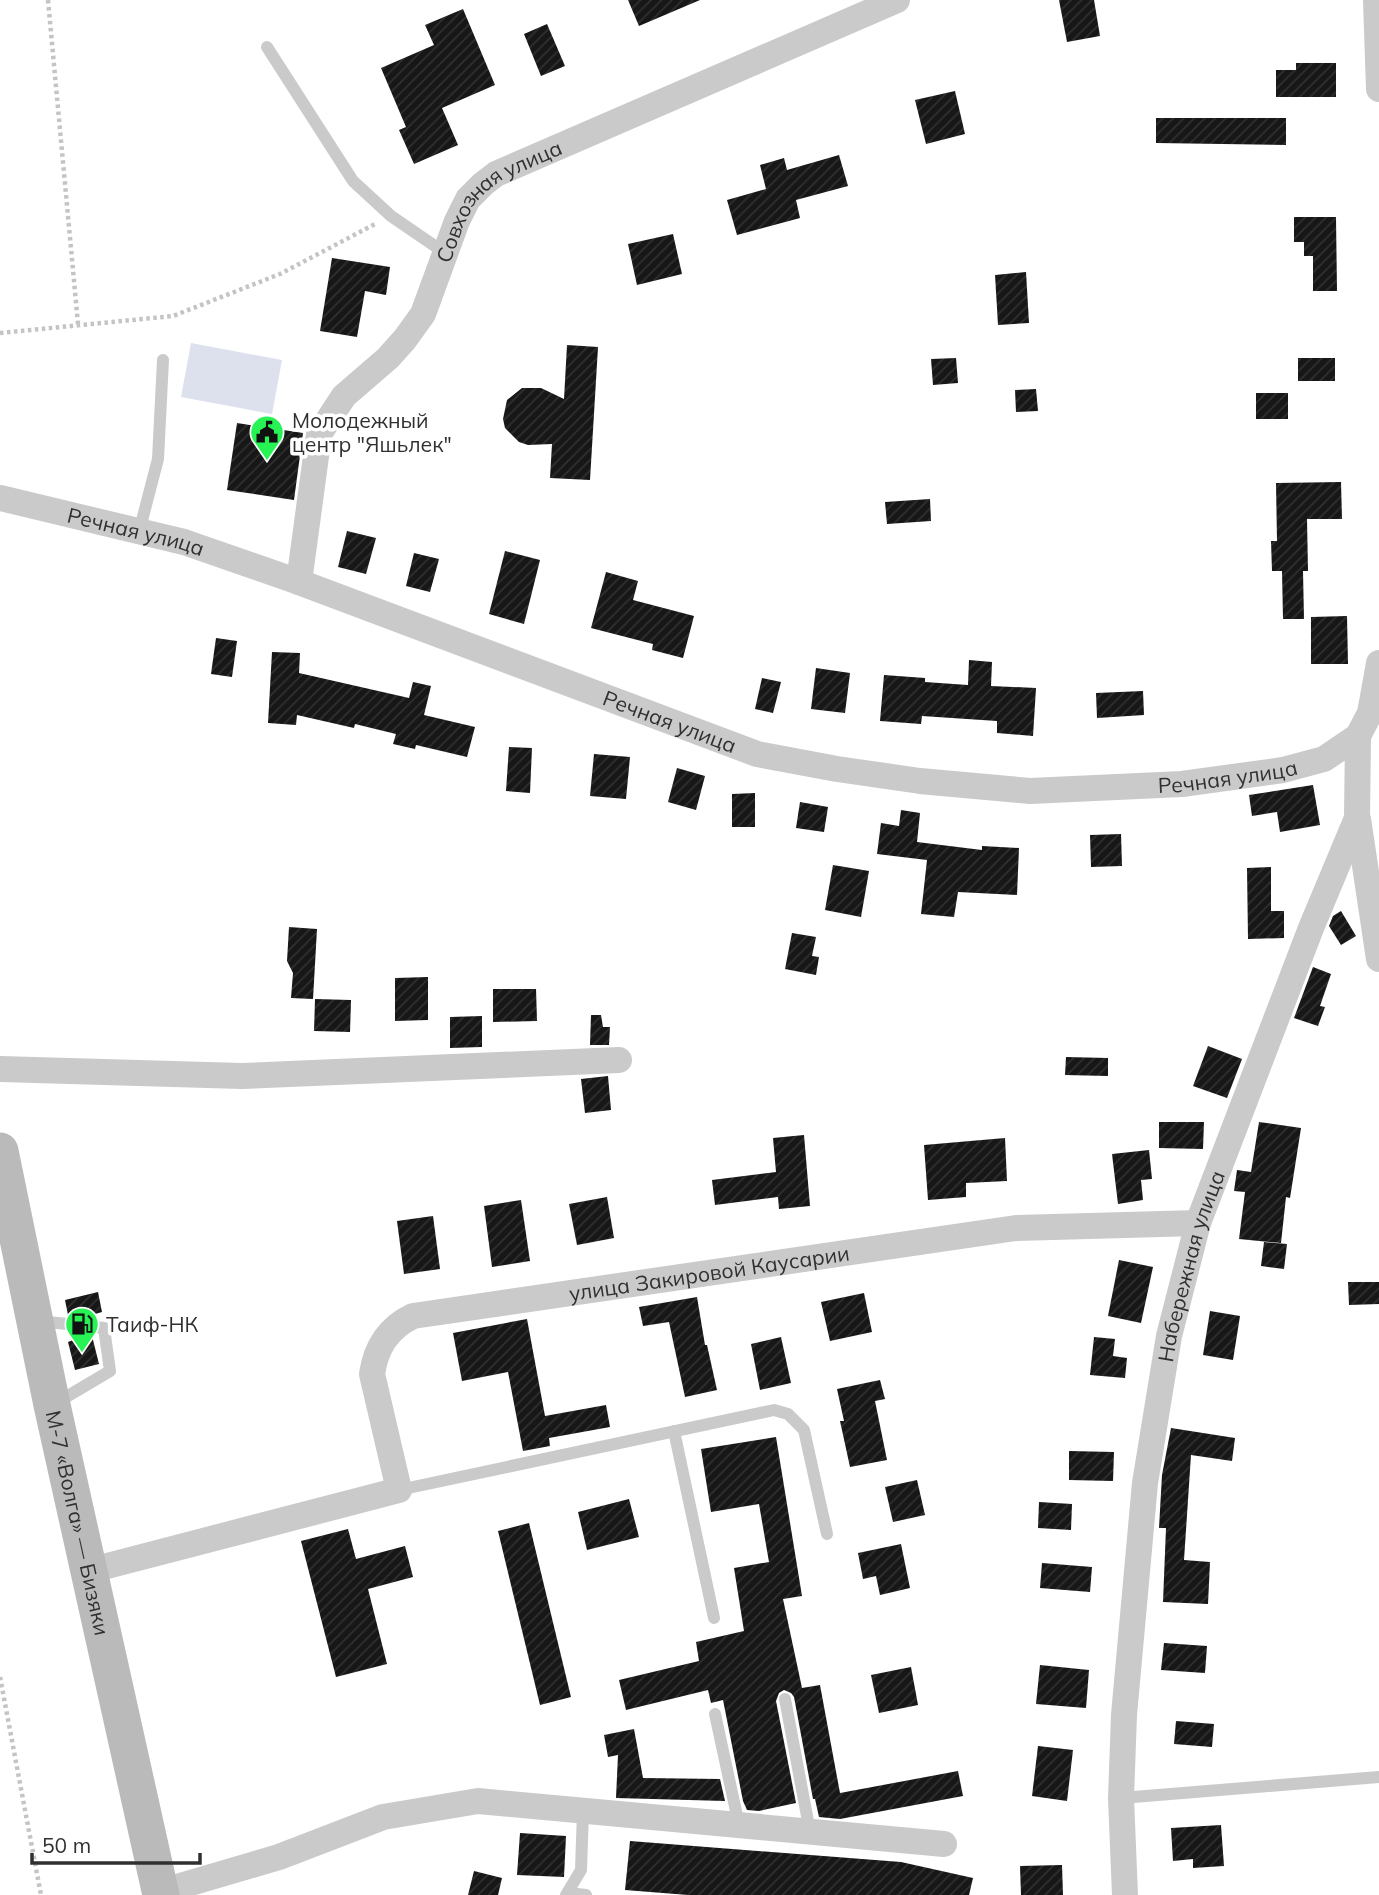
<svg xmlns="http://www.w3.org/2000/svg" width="1379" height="1895" viewBox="0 0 1379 1895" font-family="Mulish,sans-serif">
  <defs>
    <pattern id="building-hatch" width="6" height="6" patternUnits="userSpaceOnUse" patternTransform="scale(1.75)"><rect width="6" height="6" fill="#171717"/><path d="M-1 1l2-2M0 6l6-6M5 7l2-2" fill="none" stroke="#303030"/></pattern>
  </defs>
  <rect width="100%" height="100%" fill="#fff"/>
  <path fill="#dde1ee" d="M191 343 282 360 272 414 181 397Z"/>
  <g fill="url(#building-hatch)">
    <path d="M628 0H700L639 26Z"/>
    <path d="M1059 0H1094L1100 36 1067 42Z"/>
    <path d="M463 9 495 85 442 108 458 145 414 164 399 130 406 127 381 68 434 45 425 25Z"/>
    <path d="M547 24 565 66 541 76 524 34Z"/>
    <path d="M1296 63H1336V97H1276V70H1296Z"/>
    <path d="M955 91 965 134 926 144 915 100Z"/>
    <path d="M1156 118H1286V145L1156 143Z"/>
    <path d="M839 155 848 186 796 200 800 218 737 235 727 200 766 189 760 165 784 158 787 170Z"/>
    <path d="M1294 217H1336L1337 291H1313V256H1304V242H1294Z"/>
    <path d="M673 234 682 274 637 285 628 244Z"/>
    <path d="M332 258 390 267 386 295 365 291 357 337 320 331Z"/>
    <path d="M1026 272 1029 323 998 325 995 275Z"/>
    <path d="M567 345 598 347 590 480 550 478 552 444 528 445 519 442 505 428 503 419 507 400 522 388H541L564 399Z"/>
    <path d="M956 358 958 383 933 385 931 359Z"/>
    <rect x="1298" y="358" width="37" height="23"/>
    <path d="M1036 389 1038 411 1016 412 1015 390Z"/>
    <rect x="1256" y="393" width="32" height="26"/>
    <path d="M237 423 303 433 294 500 227 490Z"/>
    <path d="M1341 482 1342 519H1307L1308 571H1303L1304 619H1283L1282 571H1272L1271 541H1277L1276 483Z"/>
    <path d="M930 499 931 521 887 524 885 502Z"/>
    <path d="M347 531 376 538 366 574 338 567Z"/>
    <path d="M505 551 540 560 524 624 489 614Z"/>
    <path d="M414 553 439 559 430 592 406 586Z"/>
    <path d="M606 572 638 581 633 600 694 616 683 658 652 650 653 644 591 628Z"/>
    <path d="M1347 616 1348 664H1311V617Z"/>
    <path d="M216 638 237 641 232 677 211 674Z"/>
    <path d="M272 652 300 653 299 673 409 698 413 682 431 686 424 715 475 727 467 757 416 745 415 749 393 744 396 734 355 724 354 728 297 715 296 725 268 723Z"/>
    <path d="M969 660 992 662 991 686 1036 688 1033 736 997 733V721L922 716 921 724 880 721 884 675 925 678V682L968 685Z"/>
    <path d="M816 668 850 673 845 713 811 709Z"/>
    <path d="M762 678 781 682 773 713 755 709Z"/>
    <path d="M1143 691 1144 715 1097 718 1096 693Z"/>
    <path d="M509 747 532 748 530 793 506 791Z"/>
    <path d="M594 754 630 757 626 799 590 796Z"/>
    <path d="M677 768 705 776 696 810 668 802Z"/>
    <path d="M1313 785 1320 825 1280 832 1277 812 1252 816 1249 795Z"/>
    <path d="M755 793V827H732V794Z"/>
    <path d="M800 802 828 807 824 832 796 828Z"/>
    <path d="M901 810 920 813 917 842 982 850V846L1019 848 1017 895 958 892 954 917 921 914 927 860 877 854 881 823 899 826Z"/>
    <path d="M1121 834 1122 866 1091 867 1090 835Z"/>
    <path d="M833 865 869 871 861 917 825 910Z"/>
    <path d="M1271 867V911H1284V938L1248 939 1247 868Z"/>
    <path d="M1341 911 1356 936 1341 945 1329 926 1333 916Z"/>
    <path d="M289 927 317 929 313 999 291 998 293 973 287 961Z"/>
    <path d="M792 933 816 937 812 956 819 957 816 975 785 969Z"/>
    <path d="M1313 967 1331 974 1320 1006 1325 1007 1318 1026 1294 1018Z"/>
    <path d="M428 977V1020L395 1021V978Z"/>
    <path d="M493 989H536L537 1021 493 1022Z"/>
    <path d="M315 999 351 1000 350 1032 314 1031Z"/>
    <path d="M591 1015H601L603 1027H610L609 1045H590Z"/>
    <path d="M482 1016V1047L450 1048V1017Z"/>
    <path d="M1208 1046 1242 1059 1227 1098 1193 1086Z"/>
    <path d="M1066 1057 1108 1058V1076L1065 1075Z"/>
    <path d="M608 1076 611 1110 585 1113 581 1079Z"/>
    <path d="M1159 1122H1204L1203 1149 1159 1148Z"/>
    <path d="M1259 1122 1301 1128 1290 1198 1286 1197 1281 1243 1239 1239 1245 1192 1234 1191 1237 1170 1251 1172Z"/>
    <path d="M804 1135 810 1206 779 1209 778 1197 715 1205 712 1180 776 1172 773 1138Z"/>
    <path d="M1005 1138 1007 1181 966 1183V1197L928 1200 924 1145Z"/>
    <path d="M1149 1150 1152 1179 1141 1180 1143 1200 1118 1204 1112 1154Z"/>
    <path d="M607 1197 614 1238 577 1245 569 1204Z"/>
    <path d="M521 1200 530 1261 492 1267 484 1206Z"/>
    <path d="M433 1216 440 1269 404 1274 397 1221Z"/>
    <path d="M1264 1242 1287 1244 1284 1269 1261 1266Z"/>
    <path d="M1119 1260 1153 1267 1141 1323 1108 1316Z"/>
    <path d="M1348 1282H1379V1304L1349 1305Z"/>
    <path d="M98 1292 102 1312 88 1316V1317L68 1315 65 1300Z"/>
    <path d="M864 1293 872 1332 830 1341 821 1302Z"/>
    <path d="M697 1297 705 1345H707L717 1390 685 1397 669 1322 643 1326 639 1307Z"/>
    <path d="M1210 1311 1240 1316 1233 1360 1203 1355Z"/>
    <path d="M527 1319 545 1416 606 1405 610 1427 549 1438 550 1446 523 1451 508 1372 462 1381 453 1333Z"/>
    <path d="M71 1333 92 1336 99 1364 75 1370 68 1342 73 1340Z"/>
    <path d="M781 1337 791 1383 760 1390 751 1344Z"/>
    <path d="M1094 1337 1115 1339 1113 1356 1127 1358 1125 1378 1090 1375Z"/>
    <path d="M880 1380 885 1399 875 1401 887 1460 850 1467 840 1421H844L837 1389Z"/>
    <path d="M1171 1428 1235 1438 1232 1461 1191 1455 1184 1560 1210 1562 1208 1604 1163 1602 1166 1528H1159L1162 1475Z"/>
    <path d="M776 1437 802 1596 783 1599 802 1688 820 1685 840 1793 958 1771 963 1796 840 1819 819 1817 815 1799H813L794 1697 791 1693 784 1690 779 1693 776 1701 796 1803 759 1811 747 1810 743 1801 723 1700 711 1703 708 1690 626 1710 619 1680 699 1661 696 1642 744 1631 734 1568 769 1562 759 1504 711 1512 701 1449Z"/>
    <path d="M1069 1451 1114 1452 1113 1481 1069 1480Z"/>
    <path d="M917 1480 925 1515 893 1522 885 1487Z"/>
    <path d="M629 1499 639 1537 587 1550 578 1512Z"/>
    <path d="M1039 1502 1072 1504 1071 1530 1038 1528Z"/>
    <path d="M529 1523 571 1697 540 1705 498 1531Z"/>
    <path d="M348 1529 356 1559 405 1546 413 1577 368 1589 387 1664 336 1677 301 1541Z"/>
    <path d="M901 1544 910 1588 880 1595 876 1576 863 1579 858 1553Z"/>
    <path d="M1042 1563 1092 1567 1090 1592 1040 1588Z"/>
    <path d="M1164 1643 1207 1646 1205 1673 1161 1670Z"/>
    <path d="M1040 1665 1089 1670 1086 1708 1036 1704Z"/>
    <path d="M911 1667 918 1705 879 1713 871 1675Z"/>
    <path d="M1176 1721 1214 1724 1212 1747 1174 1744Z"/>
    <path d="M634 1729 643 1778 720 1779 725 1801 616 1798 618 1755 608 1757 604 1735Z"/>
    <path d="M1038 1746 1073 1750 1067 1801 1032 1796Z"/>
    <path d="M1221 1825 1224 1866 1193 1868V1859L1173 1861 1171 1828Z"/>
    <path d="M520 1833 566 1836 564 1877 517 1875Z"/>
    <path d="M630 1841 901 1862 973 1878 969 1895H688L625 1890Z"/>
    <path d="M1062 1865 1063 1895H1021L1020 1866Z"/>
    <path d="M474 1871 502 1878 498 1895H468Z"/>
  </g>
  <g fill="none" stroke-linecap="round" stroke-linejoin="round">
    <g stroke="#c4c4c4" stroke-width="4.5" stroke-dasharray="3.5 3.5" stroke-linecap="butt">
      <path d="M48 0 78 324"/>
      <path d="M0 333 173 316 280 274 377 223"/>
      <path d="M0 1677 41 1895"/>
    </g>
    <g stroke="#cacaca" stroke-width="12">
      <path d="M267 47 353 181 391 216 445 253"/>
      <path d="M139 532 158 459 163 360"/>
      <path d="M39 1321 104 1328 110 1371 56 1403"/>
      <path d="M674 1431 714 1618"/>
      <path d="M399 1490 774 1410 788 1414 804 1430 827 1534"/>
      <path d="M785 1699 810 1832"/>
      <path d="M715 1714 739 1825"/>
      <path d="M1121 1798 1379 1777"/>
      <path d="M568 1893 586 1895"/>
      <path d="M566 1895 581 1870 583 1811"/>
    </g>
    <g stroke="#cacaca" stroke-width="26">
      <path d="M1376 0 1379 89"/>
      <path id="s1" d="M0 498 184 542 299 582 757 754 837 769 920 781 1030 791 1182 784 1283 770 1324 759 1358 736"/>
      <path id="s2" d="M299 582 319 434 344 396 388 358 405 339 423 314 457 221 468 199 483 184 496 174 897 0"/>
      <path d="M1358 819 1379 959"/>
      <path d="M0 1069 242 1076 619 1060"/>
      <path id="s3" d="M88 1571 399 1490 372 1374C376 1347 388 1328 413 1316L1016 1228 1198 1223"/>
      <path d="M160 1892 279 1857 383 1817 478 1801 944 1844"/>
      <path id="s4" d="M1125 1895 1121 1798 1124 1715 1145 1483 1169 1336 1198 1223 1311 928 1357 818 1358 736 1370 713 1379 663"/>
    </g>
    <path stroke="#bababa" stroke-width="37" id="s5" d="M0 1151 52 1405 161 1895"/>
  </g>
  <defs>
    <g id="civic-pin" transform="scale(1.75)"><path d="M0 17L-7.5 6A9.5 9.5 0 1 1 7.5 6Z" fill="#27f355" stroke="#fff"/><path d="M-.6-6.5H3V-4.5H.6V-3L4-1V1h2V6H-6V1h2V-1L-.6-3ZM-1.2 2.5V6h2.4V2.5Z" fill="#111"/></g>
    <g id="fuel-pin" transform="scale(1.75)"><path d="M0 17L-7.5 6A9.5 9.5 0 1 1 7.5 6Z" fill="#27f355" stroke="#fff"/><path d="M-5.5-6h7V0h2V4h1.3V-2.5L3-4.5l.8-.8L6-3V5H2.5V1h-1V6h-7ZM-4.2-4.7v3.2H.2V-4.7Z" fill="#111"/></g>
  </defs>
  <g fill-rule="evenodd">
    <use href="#civic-pin" x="267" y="432"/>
    <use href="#fuel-pin" x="82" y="1324"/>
  </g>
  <g text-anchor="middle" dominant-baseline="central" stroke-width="7" stroke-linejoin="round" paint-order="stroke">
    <g font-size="21" fill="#303030" stroke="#fff">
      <text stroke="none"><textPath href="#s2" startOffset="453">Совхозная улица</textPath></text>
      <text stroke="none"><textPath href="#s1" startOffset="140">Речная улица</textPath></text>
      <text stroke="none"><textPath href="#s1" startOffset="707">Речная улица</textPath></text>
      <text stroke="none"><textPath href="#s1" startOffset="1274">Речная улица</textPath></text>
      <text stroke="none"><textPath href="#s4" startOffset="635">Набережная улица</textPath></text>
      <text stroke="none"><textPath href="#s3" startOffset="814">улица Закировой Каусарии</textPath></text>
      <text stroke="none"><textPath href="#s5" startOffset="380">М-7 «Волга» — Бизяки</textPath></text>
    </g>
    <g font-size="21" fill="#303030" stroke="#fff" text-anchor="start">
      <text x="292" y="420">Молодежный<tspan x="292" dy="24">центр "Яшьлек"</tspan></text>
      <text x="106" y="1324">Таиф-НК</text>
    </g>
  </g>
  <path d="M32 1853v10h168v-10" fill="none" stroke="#303030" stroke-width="3.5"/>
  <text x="42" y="1853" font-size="21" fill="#303030" stroke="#ffffff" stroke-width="5" paint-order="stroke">50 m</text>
</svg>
